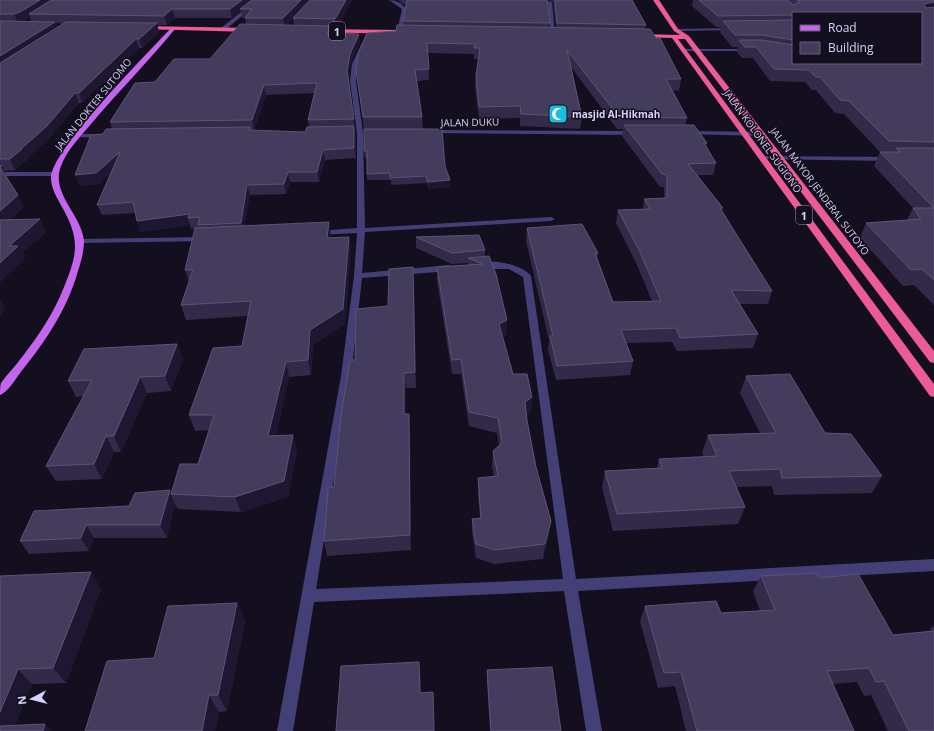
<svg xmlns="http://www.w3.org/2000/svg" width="934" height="731" viewBox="0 0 934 731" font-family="'Open Sans',sans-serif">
  <rect width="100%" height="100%" fill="#130f1f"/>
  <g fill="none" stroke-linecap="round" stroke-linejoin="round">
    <g fill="#453f78" fill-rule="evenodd">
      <path d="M256 0H261L225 30H221V28Z"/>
      <path d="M389 0C396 0 402 3 406 9L401 33 397 32 402 9Z"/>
      <path d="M543 0 552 2 555 36 551 35 548 3Z"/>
      <path d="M733 28 735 30 676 31 674 30 676 29Z"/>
      <path d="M364 42 366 43 358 64 356 81 363 133 365 228 551 217 555 219 551 221 365 232 362 273 450 265 454 268 450 271 362 278 351 376 316 589 563 579 523 277 509 269H478L474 266C485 256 522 264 531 276L576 579 934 559V571L578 591 602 731H586L564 591 314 602 293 731H277L341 376 354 276 357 233 317 235 313 233 317 231 357 228V133L350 81 352 64 362 43Z"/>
      <path d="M683 49H749L751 50 749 51H681Z"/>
      <path d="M430 130 636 131 639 133 636 135 428 133V131Z"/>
      <path d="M688 131 762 132 765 134 762 136 686 134V132Z"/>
      <path d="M78 134H104L107 136 104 138 76 137V135Z"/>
      <path d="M762 156 890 157 893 159 890 161 760 159V157Z"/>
      <path d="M0 172H54L57 174 54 176H0Z"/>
      <path d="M205 237 209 239 208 241 81 243 77 241 81 239Z"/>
    </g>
    <path fill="#c465ed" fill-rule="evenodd" d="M171 28 175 29C148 62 118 92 91 124 80 137 67 150 61 166 50 193 82 215 84 241 84 251 81 262 78 271 67 310 45 342 20 373 15 380 8 392 0 395 0 391 0 386 1 383 7 374 16 366 22 357 39 335 54 313 64 287 78 253 80 239 62 207 57 198 51 188 51 178 51 150 148 53 171 28Z"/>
    <g fill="#ec5b96" fill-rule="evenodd">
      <path d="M653 0H659L678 29 689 36 934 351V363L930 362 685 39H678L934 384V397L930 396 672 38 636 37 638 34 680 35 674 31Z"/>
      <path d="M142 26 252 28 255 30 252 32 140 29Z"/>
      <path d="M316 29 401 30 404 32 401 34 314 32Z"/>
    </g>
  </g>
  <g fill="#332a4a" fill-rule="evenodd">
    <path d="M0 0H352L336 28H332V34L360 43 351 63 349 80 355 130 356 158 325 160 319 182H290L286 194 250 195 244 226 331 236V238L349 237 351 251 345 324 313 345 311 375 289 377 276 435H293L297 451 288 497 241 512 178 509 175 504 167 538H94L89 551 29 554 20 541 171 493 198 464 209 430 195 431 189 415 242 346 248 316 186 320 181 305 189 282 185 270 199 228 191 229 190 225 140 232 137 221 135 213 102 215 97 205 111 173 99 184 80 186 75 175 103 134 112 129 110 122 155 82 210 59 246 25 245 18H242L241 10 232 18H175L167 25H157L159 32 142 48H139L82 103H79L51 136 27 159V160L15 170 4 171 7 178 24 207 10 220 46 232 22 253 25 258 0 282ZM297 13 293 18 294 25H287ZM30 17 31 21H22ZM56 23 63 24 57 27ZM314 93 308 120 309 127 305 132 254 131 266 95Z"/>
    <path d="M398 0H547L550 23 549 28H556L553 2 548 0H632L646 25 645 29 681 79 679 91 672 90 687 118 685 125 707 143 706 146 716 163 713 175H697L723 208 722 212 772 291 768 304H739L758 334 753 348 677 351 672 342 626 343 633 361 630 375 556 380 548 350 549 340 526 241 527 228 598 253 597 258 613 302 652 301 637 265 616 223 618 210 643 209 644 199 664 198V187H660L622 136 623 129H617L571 67 582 117 580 129 520 126V118L479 119 475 87 476 76 478 59H474V54L428 53 429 80 417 81 422 117 423 129H382L445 166 450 180V187L429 189 427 183 391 185V180H367V158H365L364 151V129L356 70 396 31 403 26V21L406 4H403Z"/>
    <path d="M693 0H934V305L914 285 903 286 860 238 866 223 907 220 913 208 874 166 880 152 844 114 835 113 816 90H812L805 82 770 81 753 58H742L737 52 738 47H732L720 32 721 27H716L692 6ZM793 13H921L793 63Z"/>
    <path d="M416 237 485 250V256L507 320 506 335 502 337 513 374 532 397 531 412 526 415 527 420 549 535 543 559 494 564 476 558 472 533V519L480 518 478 493V478L494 477 492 466 493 451 499 445 497 433 469 426 461 374H452L437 281V267L468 265V263L452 264 416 248Z"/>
    <path d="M413 267 414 282 416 388H406V414H409L410 430 411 550 327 556 324 541 334 487 355 360Z"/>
    <path d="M177 344 183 359 171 391 147 393 121 452H114L102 479 56 481 46 466 84 396 76 397 68 381Z"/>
    <path d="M746 376 825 433 882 476 872 493 774 495 772 486 737 487 745 507 738 524 613 531 602 488 605 471 657 468 659 459 704 457 702 453 708 435 760 433 740 393Z"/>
    <path d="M0 576 101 589 66 683 32 684 15 725 0 731Z"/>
    <path d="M761 576 819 578 893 635 931 631 930 629 934 625V731H888L871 695 864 696 857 682 833 684 854 731H686L675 686 658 688 640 621 645 606 721 613 760 611 753 591Z"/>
    <path d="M237 603 245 621 227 711 219 712 215 731H85Z"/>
    <path d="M487 670 561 731H490L487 684Z"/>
  </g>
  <g fill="#1e1731">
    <path d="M40 0H57L29 14 30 17 23 21 18 23 14 14Z"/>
    <path d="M242 0H254L240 9 241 10 232 18 230 9Z"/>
    <path d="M301 0H310L285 27 283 18Z"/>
    <path d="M346 0H352L336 28 335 19Z"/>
    <path d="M934 2V11L921 14 924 4Z"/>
    <path d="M172 9 175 18 167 25 164 16Z"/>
    <path d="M55 22 58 30 0 68V56Z"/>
    <path d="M157 23 159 32 142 48 139 39Z"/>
    <path d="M331 26 332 34 327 33Z"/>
    <path d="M359 34 360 43 351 63 349 81 347 71 350 54Z"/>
    <path d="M136 39 139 48 82 103 79 93Z"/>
    <path d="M264 85 266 95 254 131 252 120Z"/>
    <path d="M75 93 79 103 51 136 27 159V160L15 170 10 159Z"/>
    <path d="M354 126 356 136V158L354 148Z"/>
    <path d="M323 150 325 160 319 182 317 172Z"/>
    <path d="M120 152 124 162 99 184 80 186 75 175Z"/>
    <path d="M2 166 7 178 6 179 0 167Z"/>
    <path d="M288 172 290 182 286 194 284 184Z"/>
    <path d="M450 180V187L429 189 428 182Z"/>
    <path d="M247 185 250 195 243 233 241 223Z"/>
    <path d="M18 195 24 207 0 229V211Z"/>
    <path d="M190 214 188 218 190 225 140 232 137 221Z"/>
    <path d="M40 219 46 232 22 253 25 258 0 282V263L9 246Z"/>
    <path d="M329 222 331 236 329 252 327 238Z"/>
    <path d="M349 237 351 251 345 324 313 345 311 375 308 360 310 330Z"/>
    <path d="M413 267 414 282 416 388 415 372Z"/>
    <path d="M0 299 5 309 0 316Z"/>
    <path d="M507 320 506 335 498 339 499 324Z"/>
    <path d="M177 344 183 359 171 391 165 376Z"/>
    <path d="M286 362 289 377 273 451 268 436Z"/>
    <path d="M404 373 406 388V430L404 414Z"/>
    <path d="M140 377 147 393 121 452 114 436Z"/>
    <path d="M532 397 531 412 524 417 525 402Z"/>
    <path d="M409 414 410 430 411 550 410 535Z"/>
    <path d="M293 435 297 451 288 497 241 512 235 497Z"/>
    <path d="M106 436 114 452 102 479 94 464Z"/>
    <path d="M170 490 172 494H171L175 504 167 538 160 525Z"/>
    <path d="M551 521 549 535 543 559 545 544Z"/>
    <path d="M86 525 94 538 89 551 81 538Z"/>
    <path d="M91 572 101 589 66 683 53 668Z"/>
    <path d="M237 603 245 621 227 711 218 695Z"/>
    <path d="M419 662 421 677V707L420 693Z"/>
    <path d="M18 669 32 684 13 731H0V712Z"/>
    <path d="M433 692 434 706 435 731H434Z"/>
    <path d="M209 695 219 712 215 731H202Z"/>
    <path d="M45 724 52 731H43Z"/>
  </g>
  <g fill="#443c5d" stroke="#5c5376">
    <path d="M0 0H40L20 12 14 14H0Z"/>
    <path d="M51 0H242L230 9H172L164 16 29 14Z"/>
    <path d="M252 0H301L283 18H245L252 9H240Z"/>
    <path d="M310 0H346L335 19 293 18Z"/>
    <path d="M407 0H547L550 23 403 21Z"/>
    <path d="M555 0H632L646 25 557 23Z"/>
    <path d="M699 0H787L793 5 800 2 797 0H934V2L924 4 926 8 934 7V142L889 141 849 101 840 100 820 77H816L809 70 774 69 756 47H745L739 40H762L793 45V63H921V13H793V15L718 16Z"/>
    <path d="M793 20V40L762 35H735L723 21Z"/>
    <path d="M0 21 55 22 0 56Z"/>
    <path d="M66 22 157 23 139 39H136L79 93H75L47 126 21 149H22L10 159H0V63Z"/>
    <path d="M240 24 331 26 327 33 359 34 350 54 347 71 354 119 308 120 317 83 264 85 252 120 110 122 135 83 155 82 174 59H210Z"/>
    <path d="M397 25 650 29 656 38H660L681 79H666L687 118 619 117 567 50 582 117 521 114 520 106 479 107 476 76 480 48H474L475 44 427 43 429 69 415 70 422 117H363L356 70 358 54 367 33 396 31Z"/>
    <path d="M624 125H694L707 143H704L716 163 688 164 723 208H720L772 291 731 290 758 334 680 338 676 328 621 330 633 361 557 366 550 336H553L527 228 582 224 598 253H595L613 302 661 301 640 252 618 210 650 209 644 199 667 198V175L662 174Z"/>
    <path d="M354 126V148L323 150 317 172H288L284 184 247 185 241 223 198 225 200 217 188 218 190 214 137 221 133 202 97 205 120 152 96 173 75 175 91 135 103 134 106 129 250 127 249 130 305 132 307 127Z"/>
    <path d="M364 129H442L445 166 450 180 428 182 426 176 390 178V173L367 174V151H364Z"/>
    <path d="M896 148H934V208L880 152H900Z"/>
    <path d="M0 166H2L0 167 18 195 0 211Z"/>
    <path d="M913 208H934V280L922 269 911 270 866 223 921 219Z"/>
    <path d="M40 219 9 246H18L0 263V220Z"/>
    <path d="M329 222 327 238 349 237 343 309 310 330 308 360 286 362 268 436 293 435 284 481 235 497 171 494 180 464H198L214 415H189L213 348 242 346 251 301 181 305 193 270H185L195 228Z"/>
    <path d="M479 235 485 250 452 253 416 237Z"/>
    <path d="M489 256 496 274 507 320 499 324 513 374H527L532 397 525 402 527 420 536 467 551 521 545 544 495 550 476 544 472 519 481 518 478 478 498 476 493 451 502 443 498 418 469 412 461 359 452 360 437 267 483 264 468 258Z"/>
    <path d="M413 267 415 372 404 373V414H409L410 535 324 541 328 491V487H334L341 416 350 360H355L356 309 388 306 389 269Z"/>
    <path d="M177 344 165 376 140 377 114 436H106L94 464 46 466 92 380 68 381 84 349Z"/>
    <path d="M790 374 825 433 851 434 882 476 782 478 780 469 729 471 745 507 617 514 605 471 662 468 659 459 717 456 708 435 776 433 746 376Z"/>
    <path d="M170 490 160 525H86L81 538 20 541 34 511 129 506 135 493Z"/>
    <path d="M91 572 53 668 18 669 0 712V576Z"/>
    <path d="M817 573 819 578 858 574 893 635 934 631V731H909L884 681 876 682 869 668 827 671 854 731H697L681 672 664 673 645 606 716 601 721 613 775 610 761 576Z"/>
    <path d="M237 603 218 695H209L202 731H85L107 661 154 658 168 606Z"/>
    <path d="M419 662 420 693 433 692 434 731H336L341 666Z"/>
    <path d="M552 667 561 731H491L487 670Z"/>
    <path d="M45 724 43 731H0V726Z"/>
  </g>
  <defs>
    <g id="mosque-square" transform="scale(1)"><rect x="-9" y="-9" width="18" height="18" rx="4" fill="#1abdde" stroke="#130f1f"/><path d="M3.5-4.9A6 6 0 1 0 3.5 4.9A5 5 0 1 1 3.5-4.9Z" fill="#fff"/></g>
  </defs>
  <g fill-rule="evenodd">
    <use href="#mosque-square" x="558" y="114"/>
  </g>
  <g text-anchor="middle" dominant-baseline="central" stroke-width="3" stroke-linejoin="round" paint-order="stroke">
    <g font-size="10" fill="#d9d2fa" stroke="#130f1f">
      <text transform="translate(93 104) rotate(-51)">JALAN DOKTER SUTOMO</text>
      <text transform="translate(470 122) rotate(-1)">JALAN DUKU</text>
      <text transform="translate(763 141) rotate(54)">JALAN KOLONEL SUGIONO</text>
      <text transform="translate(820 191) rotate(53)">JALAN MAYOR JENDERAL SUTOYO</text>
    </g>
    <g font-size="10" font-weight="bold" fill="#d9d2fa" stroke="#130f1f" text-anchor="start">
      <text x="572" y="114">masjid Al-Hikmah</text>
    </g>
    <g fill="#130f1f" stroke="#9e98b8" stroke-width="1">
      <rect x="329" y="22" width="16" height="18" rx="3"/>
      <rect x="796" y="206" width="16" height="18" rx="3"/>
    </g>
    <g font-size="11" font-weight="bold" fill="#d9d2fa">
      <text x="337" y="31">1</text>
      <text x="804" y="215">1</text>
    </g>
  </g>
  <rect x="792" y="12" width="130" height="52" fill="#130f1f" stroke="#625d77"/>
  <rect x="800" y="25" width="20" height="6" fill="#c465ed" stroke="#625d77"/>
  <text x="828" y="32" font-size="12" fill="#d9d2fa">Road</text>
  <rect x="800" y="42" width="20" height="12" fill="#443c5d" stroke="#625d77"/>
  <text x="828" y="52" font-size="12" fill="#d9d2fa">Building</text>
  <g transform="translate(32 699) rotate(263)" stroke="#130f1f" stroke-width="3" paint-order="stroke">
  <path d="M0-3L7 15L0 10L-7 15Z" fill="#d9d2fa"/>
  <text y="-6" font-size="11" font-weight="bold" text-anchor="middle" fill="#d9d2fa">N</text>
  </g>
</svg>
